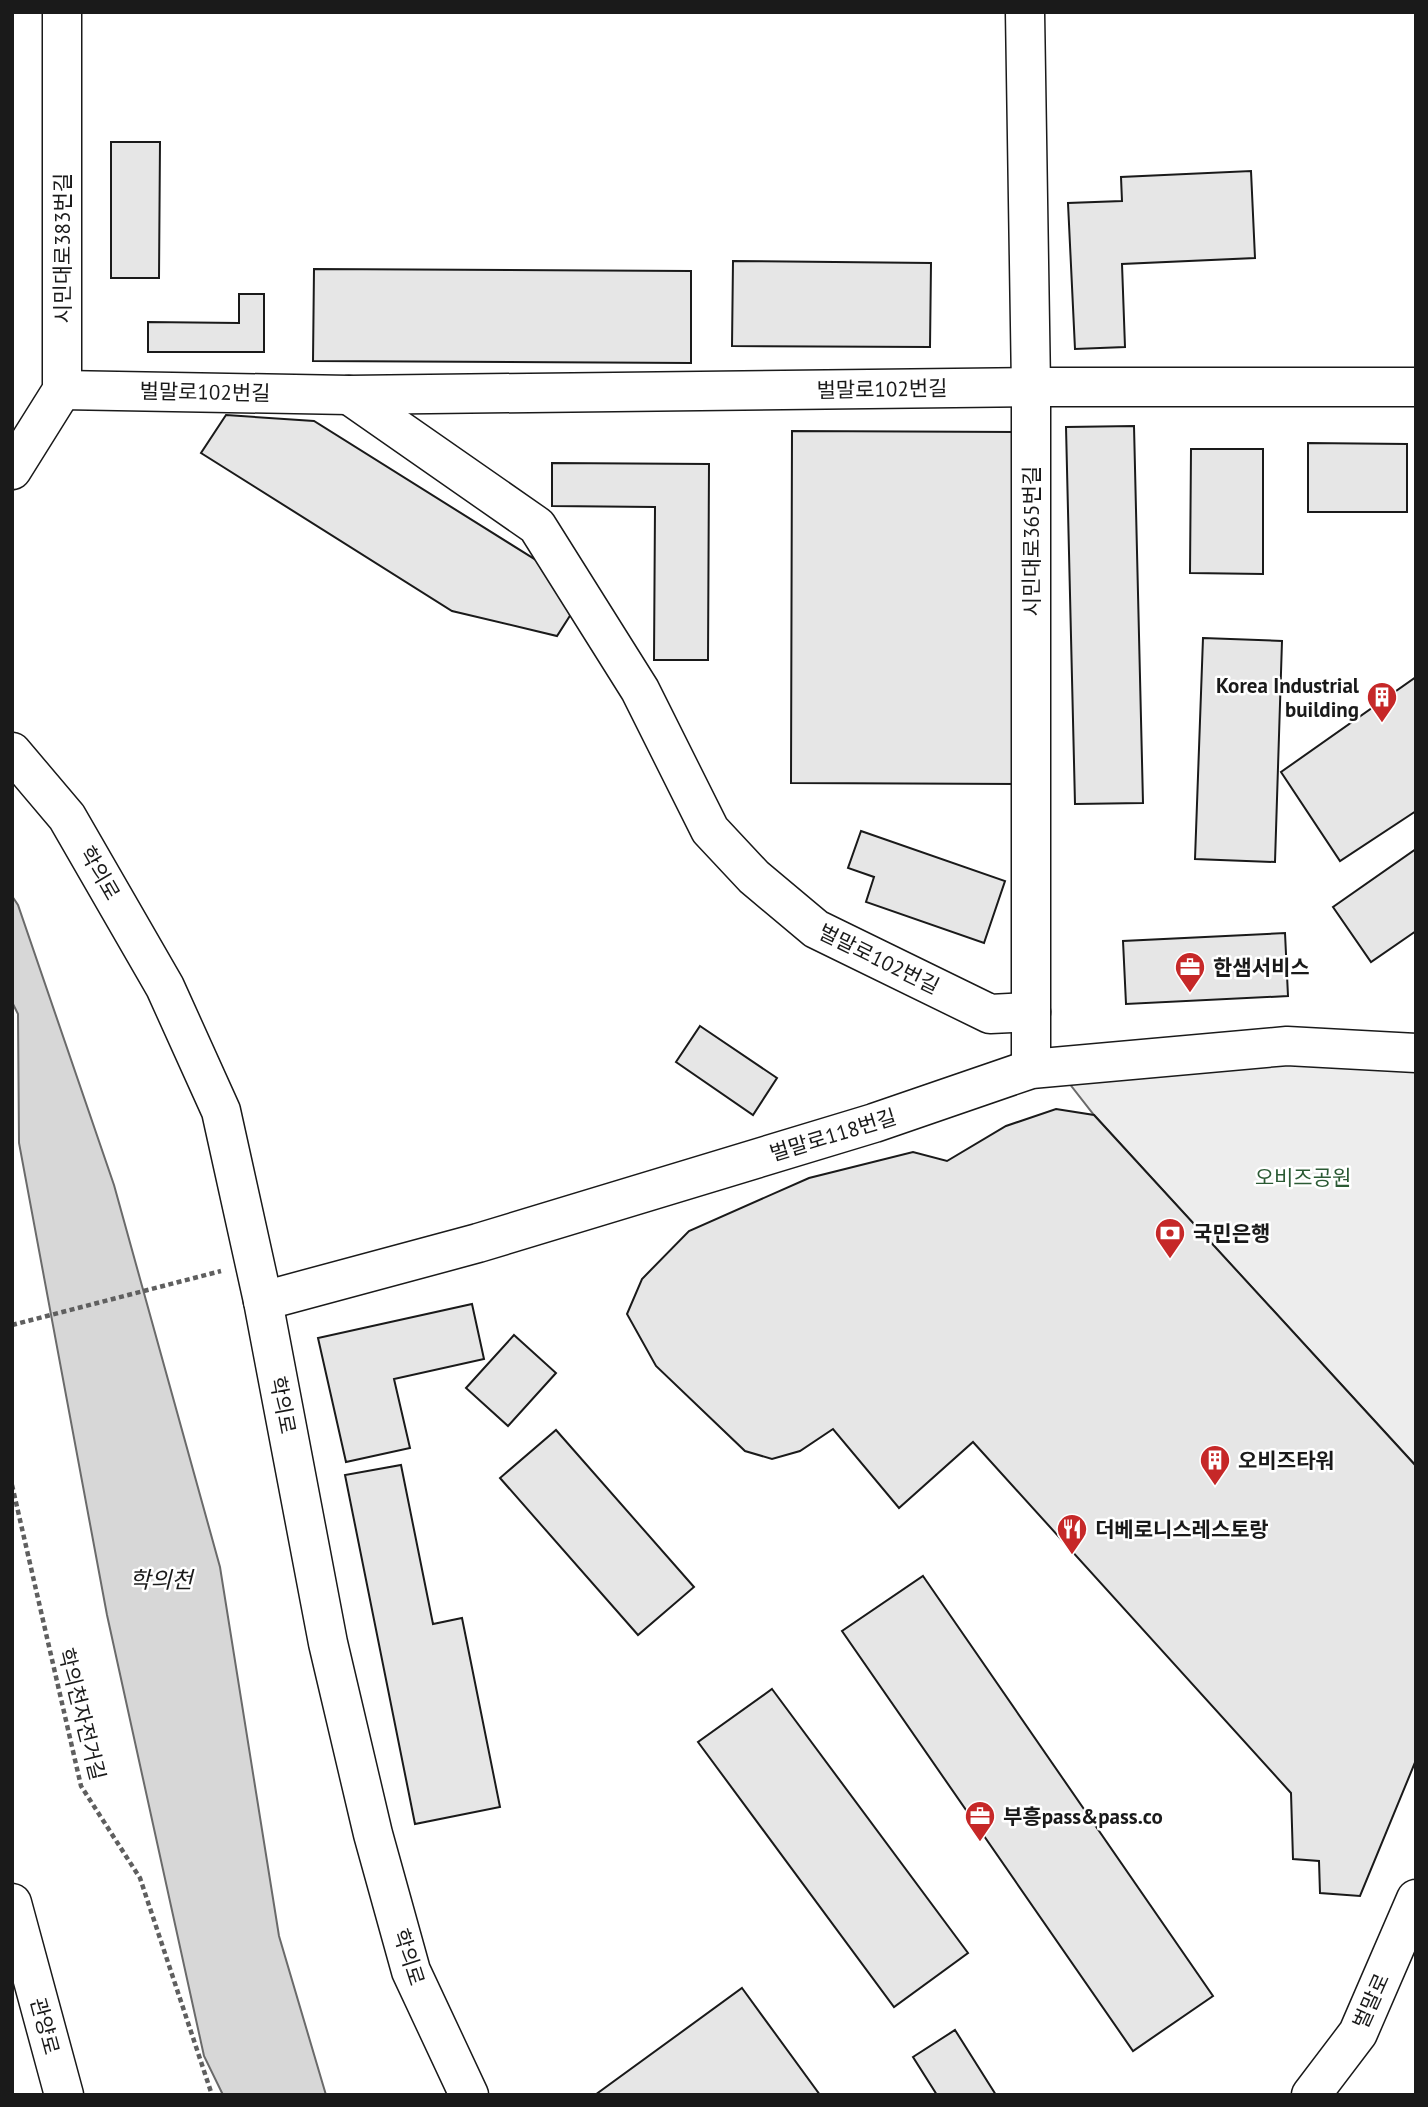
<svg xmlns="http://www.w3.org/2000/svg" width="1428" height="2107" viewBox="0 0 1428 2107" font-family="'PT Sans','Noto Sans KR',sans-serif">
  <rect width="100%" height="100%" fill="#fff"/>
  <path fill="#ededed" stroke="#6a6a6a" stroke-width="2" d="M1416 1061V1466L1094 1115 1069 1083 1112 1069Z"/>
  <path fill="#d7d7d7" stroke="#6a6a6a" stroke-width="2" d="M12 896 18 905 114 1185 220 1567 279 1936 326 2095H223L204 2056 107 1615 19 1143 18 1014 12 1002Z"/>
  <g fill="#e6e6e6" stroke="#1a1a1a" stroke-width="2">
    <path d="M111 142H160L159 278H111Z"/>
    <path d="M1251 171 1255 258 1122 264 1125 347 1075 349 1068 203 1122 201 1121 177Z"/>
    <path d="M733 261 931 263 930 347 732 346Z"/>
    <path d="M314 269 691 271V363L313 361Z"/>
    <path d="M239 294H264V352H148V322L239 323Z"/>
    <path d="M226 415 314 421 571 582 580 600 557 636 452 611 201 453Z"/>
    <path d="M1134 426 1143 803 1075 804 1066 427Z"/>
    <path d="M792 431 1023 432 1021 784 791 783Z"/>
    <path d="M1308 443 1407 444V512H1308Z"/>
    <path d="M1191 449H1263V574L1190 573Z"/>
    <path d="M552 463 709 464 708 660H654L655 507 552 506Z"/>
    <path d="M1203 638 1282 641 1275 862 1195 859Z"/>
    <path d="M1416 677V811L1340 861 1281 772Z"/>
    <path d="M861 831 1005 881 984 943 866 902 874 877 848 868Z"/>
    <path d="M1416 849V931L1371 962 1333 907Z"/>
    <path d="M1285 933 1288 996 1126 1004 1123 941Z"/>
    <path d="M700 1026 777 1078 753 1115 676 1062Z"/>
    <path d="M1056 1109 1094 1115 1416 1466V1760L1360 1896 1320 1893 1319 1861 1293 1859 1291 1793 973 1442 899 1508 833 1429 800 1451 772 1459 745 1451 656 1366 627 1314 642 1279 689 1231 809 1178 913 1152 947 1161 1006 1126Z"/>
    <path d="M472 1304 484 1359 394 1379 410 1448 346 1462 318 1338Z"/>
    <path d="M514 1335 556 1373 508 1426 466 1388Z"/>
    <path d="M556 1430 694 1587 638 1635 500 1478Z"/>
    <path d="M401 1465 433 1624 462 1618 500 1807 415 1824 345 1475Z"/>
    <path d="M923 1576 1213 1996 1133 2051 842 1631Z"/>
    <path d="M772 1689 968 1953 894 2007 698 1742Z"/>
    <path d="M742 1988 820 2095H595Z"/>
    <path d="M955 2030 996 2095H937L913 2057Z"/>
  </g>
  <g fill="none" stroke-linecap="round" stroke-linejoin="round">
    <g stroke="#1a1a1a" stroke-width="41">
      <g id="minor">
        <path d="M1025 12 1031 387V1069"/>
        <path d="M62 390 349 395 1031 387H1416"/>
        <path d="M349 395 537 526 640 690 710 830 754 877 816 929 990 1014 1031 1012"/>
        <path d="M12 470 62 390V12"/>
        <path d="M12 752 67 817 165 987 221 1111 263 1301 328 1643 373 1834 411 1971 469 2095"/>
        <path d="M263 1301 478 1243 874 1123 1031 1069 1287 1046 1416 1053"/>
        <path d="M12 1903 64 2095"/>
        <path d="M1311 2095 1358 2033 1416 1899"/>
      </g>
    </g>
    <g stroke="#5f5f5f" stroke-width="4.5" stroke-dasharray="5 3.5" stroke-linecap="butt">
      <path d="M12 1325 221 1271"/>
      <path d="M12 1485 81 1786 140 1878 212 2095"/>
    </g>
    <use href="#minor" stroke="#fff" stroke-width="38"/>
  </g>
  <defs>
    <g id="building-pin" transform="scale(1.575)"><path d="M0 17L-7.5 6A9.5 9.5 0 1 1 7.5 6Z" fill="#c62828" stroke="#fff"/><path d="M-4-6H4V6H1V3H-1V6H-4ZM-2.5-4.3h1.7v1.8h-1.7ZM.8-4.3h1.7v1.8H.8ZM-2.5-1h1.7V.8h-1.7ZM.8-1h1.7V.8H.8Z" fill="#fff"/></g>
    <g id="office-pin" transform="scale(1.575)"><path d="M0 17L-7.5 6A9.5 9.5 0 1 1 7.5 6Z" fill="#c62828" stroke="#fff"/><path d="M-6-3h4V-5.5h4V-3h4V5H-6ZM-1-4.5V-3h2v-1.5ZM-6 0V1H6V0Z" fill="#fff"/></g>
    <g id="bank-pin" transform="scale(1.575)"><path d="M0 17L-7.5 6A9.5 9.5 0 1 1 7.5 6Z" fill="#c62828" stroke="#fff"/><path d="M-6-4H6V4H-6ZM0-2.3a2.3 2.3 0 1 0 0 4.6a2.3 2.3 0 1 0 0-4.6Z" fill="#fff"/></g>
    <g id="restaurant-pin" transform="scale(1.575)"><path d="M0 17L-7.5 6A9.5 9.5 0 1 1 7.5 6Z" fill="#c62828" stroke="#fff"/><path d="M-5-6h1v4h1v-4h1v4h1v-4h1v5L-1.5 .5V6h-2V.5L-5-1ZM5-6V6H3V1.5H1.5Q1.5-4 5-6Z" fill="#fff"/></g>
  </defs>
  <g fill-rule="evenodd">
    <use href="#building-pin" x="1382" y="697"/>
    <use href="#office-pin" x="1190" y="967"/>
    <use href="#bank-pin" x="1170" y="1233"/>
    <use href="#building-pin" x="1215" y="1460"/>
    <use href="#restaurant-pin" x="1072" y="1529"/>
    <use href="#office-pin" x="980" y="1816"/>
  </g>
  <g text-anchor="middle" dominant-baseline="central" stroke-width="5" stroke-linejoin="round" paint-order="stroke">
    <g font-size="21" fill="#1a1a1a" stroke="#fff">
      <text transform="translate(62 248) rotate(-90)">시민대로383번길</text>
      <text transform="translate(882 389) rotate(-1)">벌말로102번길</text>
      <text transform="translate(205 392) rotate(1)">벌말로102번길</text>
      <text transform="translate(1031 541) rotate(-90)">시민대로365번길</text>
      <text transform="translate(100 873) rotate(60)">학의로</text>
      <text transform="translate(879 959) rotate(26)">벌말로102번길</text>
      <text transform="translate(833 1135) rotate(-17)">벌말로118번길</text>
      <text transform="translate(283 1405) rotate(79)">학의로</text>
      <text transform="translate(82 1714) rotate(76)">학의천자전거길</text>
      <text transform="translate(409 1957) rotate(72)">학의로</text>
      <text transform="translate(1371 2001) rotate(-66)">벌말로</text>
      <text transform="translate(45 2026) rotate(75)">관양로</text>
    </g>
    <g font-size="21" font-weight="bold" fill="#1a1a1a" stroke="#fff" text-anchor="start">
      <text x="1359" y="685" text-anchor="end">Korea Industrial<tspan x="1359" dy="24">building</tspan></text>
      <text x="1213" y="967">한샘서비스</text>
      <text x="1193" y="1233">국민은행</text>
      <text x="1238" y="1460">오비즈타워</text>
      <text x="1095" y="1529">더베로니스레스토랑</text>
      <text x="1003" y="1816">부흥pass&amp;pass.co</text>
    </g>
    <g font-size="21" fill="#2b5a34" stroke="#fff">
      <text x="1303" y="1177">오비즈공원</text>
    </g>
    <g font-size="23" font-style="italic" fill="#1a1a1a" stroke="#fff">
      <text x="161" y="1579">학의천</text>
    </g>
  </g>
  <rect width="1428" height="2107" fill="none" stroke="#1a1a1a" stroke-width="28"/>
</svg>
